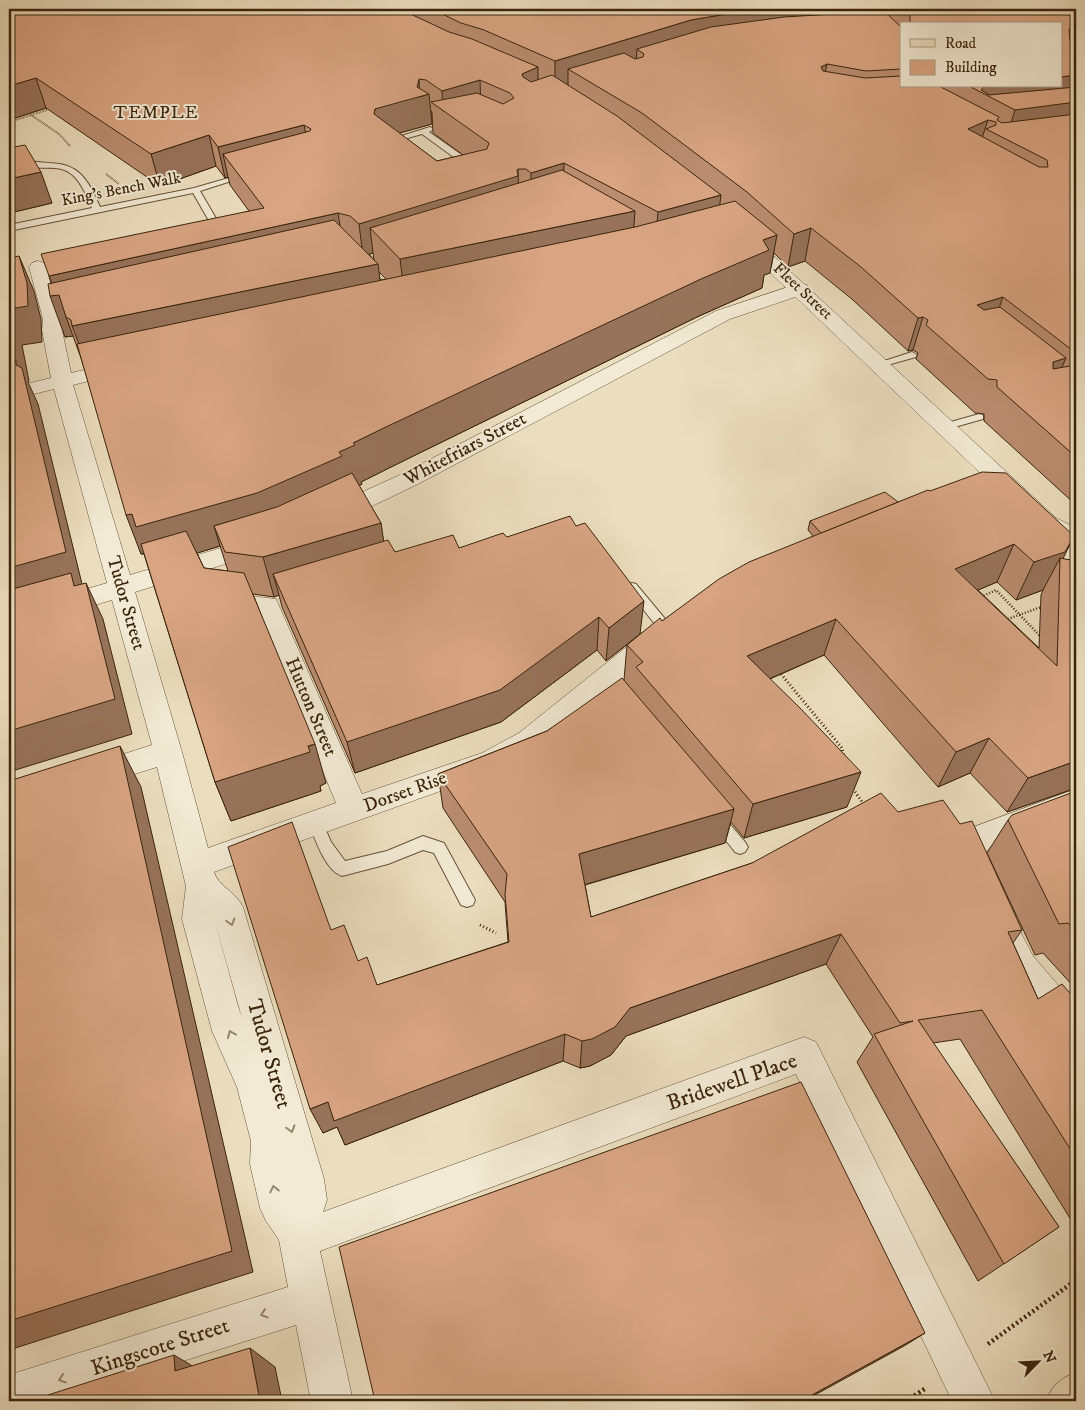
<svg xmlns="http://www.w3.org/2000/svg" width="1085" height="1410" viewBox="0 0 1085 1410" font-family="'IM FELL DW Pica',serif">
  <rect width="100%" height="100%" fill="#ebdebf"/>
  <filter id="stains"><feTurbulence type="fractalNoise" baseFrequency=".004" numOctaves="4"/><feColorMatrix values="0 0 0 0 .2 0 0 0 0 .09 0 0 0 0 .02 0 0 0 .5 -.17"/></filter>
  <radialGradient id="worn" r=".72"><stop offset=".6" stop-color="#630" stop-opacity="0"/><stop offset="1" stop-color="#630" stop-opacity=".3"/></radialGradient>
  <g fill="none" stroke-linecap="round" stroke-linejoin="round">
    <g stroke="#675238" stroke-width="2">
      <g id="service">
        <path d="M430 127 434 129 429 132 476 165V169H470L422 134 386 144 382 142Z"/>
        <path d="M9 157C56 171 76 147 100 207L194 188 246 173 250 175 200 191 221 227 209 232 205 229 212 226 193 193 9 231V225L92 208C68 146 51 179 9 162Z"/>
        <path d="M912 352 917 355 916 357 880 367 875 364Z"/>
        <path d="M979 414 983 415V419L944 430 939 427 940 425Z"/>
        <path d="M632 583 636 584 671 626 672 629 671 632H661L628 590 626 587 628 584Z"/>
        <path d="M717 813 722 815 745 842 748 847 745 852 740 854 735 852 712 823 710 819 712 815Z"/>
        <path d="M316 817 321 819 331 842 345 861 387 851 423 836 444 843 475 900 473 905 467 907 461 905 434 853 423 850 388 864 342 876C325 870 315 839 309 823L311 819Z"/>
      </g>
    </g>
    <g stroke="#675238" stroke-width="1">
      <g id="minor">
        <path d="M38 261 44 263 47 267 63 319 62 330 71 373 121 361 128 363 131 367 128 371 73 385 130 575 258 537 267 539 270 545 267 551 135 592 182 752 208 848 336 803 258 613 218 608 211 596 215 590 224 587 233 590 235 594 276 599 362 794 482 753 519 733 645 632 654 629 663 632 667 639 663 646 539 749 502 769 214 872C218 886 236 892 243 907L324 1179 327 1200 323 1212 804 1037 816 1042 995 1401H952L796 1074 320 1251 353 1401H311L296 1325 58 1401H9V1375L288 1287 279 1240 266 1221 260 1208 250 1164 251 1141 237 1087 212 1031 182 919 186 886 157 767 93 787 83 783 79 775 83 767 152 745 112 600 9 630V612L107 583 54 389 9 400V388L51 378 42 330 43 319 29 267 32 263ZM214 918 242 1018 238 1006Z"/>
        <path d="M800 283 807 285 809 289 807 293 730 319 418 484 341 521 333 523 325 521 321 515 325 509 402 474 716 311Z"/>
        <path d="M1076 789V814L990 847 985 853 991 868 987 878 976 881 965 878 953 850 957 841 968 829Z"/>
        <path d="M1009 926 1020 931 1033 956 1076 1006V1048L1064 1043 1009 978 993 941 998 931Z"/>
      </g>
    </g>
    <g stroke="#675238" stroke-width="1">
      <path id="tertiary" d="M744 233 750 234 1056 518 1076 528V546L1070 544 1076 551V573C1055 568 1046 546 1038 528L738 242 735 238 738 234Z"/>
    </g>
    <g stroke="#3b240b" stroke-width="1">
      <path id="primary" d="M1076 1372V1401H1046C1052 1385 1060 1379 1076 1372Z"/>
    </g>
    <g stroke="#3b240b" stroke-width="2" stroke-dasharray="0.5 1" stroke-linecap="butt">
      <path d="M31 115 59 134 70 146"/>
      <path d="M9 122 47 110 45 106"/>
      <path d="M106 174 119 184"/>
    </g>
    <g stroke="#3b240b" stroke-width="2.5" stroke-dasharray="1 2" stroke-linecap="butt">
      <path d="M981 597 996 590 1041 637"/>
      <path d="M1005 620 1044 606"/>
    </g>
    <g stroke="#3b240b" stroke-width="3" stroke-dasharray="1 2.5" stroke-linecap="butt">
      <path d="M781 674 842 748 844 757"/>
      <path d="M853 789 865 806"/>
      <path d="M480 925 496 933"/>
    </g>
    <g stroke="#3b240b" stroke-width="4.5" stroke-dasharray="2 3" stroke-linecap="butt">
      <path d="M988 1344 1076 1280"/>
      <path d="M906 1401 926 1388"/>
    </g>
    <use href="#service" fill="#f2ead5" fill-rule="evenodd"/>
    <use href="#minor" fill="#f2ead5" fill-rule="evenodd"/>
    <use href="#tertiary" fill="#f2ead5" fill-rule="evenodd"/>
    <use href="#primary" fill="#ebdebf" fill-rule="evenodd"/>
  </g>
  <g fill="#ba8d70" stroke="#3b240b" fill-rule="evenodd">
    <path d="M9 9H1076V505L984 421V414L975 413 916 359 918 353 913 350 908 351 853 300 805 261 788 267 774 253 770 273 764 275 762 288 697 317 393 466 361 482 362 484 359 486 381 523 383 541 395 552 459 548 507 537 640 634 662 621 813 536 808 530 810 521 898 502 930 491 1063 559 1076 561V788L1007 812 970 773 938 787 824 655 770 679 847 807 744 838 731 822 725 843 585 885 591 917 752 863 898 812 1022 930 1013 943 1038 999 1069 993 1074 987 1043 953 1035 955 987 853 1008 820 1076 791V1216L1071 1220 960 1039 933 1043 1059 1227 978 1281 857 1062 873 1037 826 964 626 1036 611 1055 590 1066 580 1068 563 1061 345 1145 337 1127 323 1133 331 930 358 961 377 985 508 942 505 902 443 808 438 774 547 731 624 680 627 645 638 636 606 661 597 650 501 722 355 773 282 607 279 595 274 597 253 594 326 783 320 786 321 791 231 821 215 782 144 554H141L81 358 73 336 65 337 51 283 49 276 249 211 230 185 228 177 225 178 216 166 160 186 46 108 9 120ZM901 24H1061V86H901ZM431 111 432 112 433 133 463 155 437 161 399 133 432 124ZM373 253 374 260 369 254ZM379 272 386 279 380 280ZM220 546 228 571 204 568 197 553ZM997 582 1016 600 1043 590 1041 595 1039 648 978 590Z"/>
    <path d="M9 148 52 203 14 212 9 202Z"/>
  </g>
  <g fill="#97735b" stroke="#3b240b">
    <path d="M9 9H140L9 38Z"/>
    <path d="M756 9H836L832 29 644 54 637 49 636 65 568 69V86L555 90V61L691 20Z"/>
    <path d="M827 64 821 93V67Z"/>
    <path d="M538 67V96L523 104 522 74Z"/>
    <path d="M1076 75V130L1006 139 1015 110 981 90 985 86H1061V77Z"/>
    <path d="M36 78 46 108 9 120V86Z"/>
    <path d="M419 79 420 97 429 94 432 124 378 139 374 114 375 109 417 87Z"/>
    <path d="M480 80 481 109 443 111 442 91Z"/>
    <path d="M988 120 978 150 968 129Z"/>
    <path d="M304 125 310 156 223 154 228 177 225 178 218 147Z"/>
    <path d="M209 135 216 166 160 186 151 154Z"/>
    <path d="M564 163 563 194 531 204V173Z"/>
    <path d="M518 169 519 200 370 228 373 253 363 256 359 224 517 170Z"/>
    <path d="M41 172 52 203 14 212 9 198V179Z"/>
    <path d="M721 195 717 227 655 244 658 212Z"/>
    <path d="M635 211 632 250 405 299 400 259Z"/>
    <path d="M338 213 343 245 66 317 73 336 65 337 50 296 56 295 49 276Z"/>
    <path d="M811 228 805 261 788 267 794 234Z"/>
    <path d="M777 235 770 273 764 275 762 288 697 317 393 466 361 482 362 484 348 491 214 526 220 546 152 567 146 553 141 554 126 515 339 452 353 443 763 240Z"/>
    <path d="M19 256 34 291 41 319 42 342 22 345 29 381 28 382 38 404 83 588 9 610V309Z"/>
    <path d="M378 264 383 304 88 367 72 326Z"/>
    <path d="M1003 297 991 331 977 305Z"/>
    <path d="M923 317 913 350 908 351 918 318Z"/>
    <path d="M1066 358 1051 392 1053 362Z"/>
    <path d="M381 523 387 563 273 574 279 595 274 597 263 557Z"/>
    <path d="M1074 536 1060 565V558L1043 590 1016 600 1034 562Z"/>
    <path d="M1014 544 997 582 940 606 955 569Z"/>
    <path d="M86 583 103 619 132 734 9 772V731Z"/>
    <path d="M644 601 640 634 606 661 609 628Z"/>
    <path d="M599 617 597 650 501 722 355 773 347 742Z"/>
    <path d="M836 619 824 655 739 692 747 656Z"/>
    <path d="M989 738 970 773 938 787 956 752Z"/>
    <path d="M315 744 326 783 320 786 321 791 231 821 215 782Z"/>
    <path d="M120 746 141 787 253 1272 9 1350V1321Z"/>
    <path d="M1076 761V788L1007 812 1028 778Z"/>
    <path d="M861 772 847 807 744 838 753 804Z"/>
    <path d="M734 809 725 843 577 887 579 854Z"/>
    <path d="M841 934 826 964 626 1036 611 1055 590 1066 580 1068 582 1041 630 1008Z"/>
    <path d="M565 1034 563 1061 345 1145 337 1127 323 1133 310 1109 328 1102Z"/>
    <path d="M925 1333 904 1346 804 1401H801Z"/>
    <path d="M250 1348 275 1367 282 1401H260Z"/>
    <path d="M174 1355 206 1374 175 1371Z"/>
  </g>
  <g fill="#d8a482" stroke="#3b240b" fill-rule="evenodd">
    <path d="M35 9H400L449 32 472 39 538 67 522 74 523 77 531 82 552 75 617 116 721 195 658 212 564 163 531 173 526 169H518L517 170 518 176 359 224 350 216 338 213 49 276 41 254 264 208 223 154 310 131 311 129 304 125 218 147 209 135 151 154 36 78 9 86V15ZM419 79 426 80 442 91 480 80 510 93 514 98 503 104 477 93 431 102 489 143 487 149 437 161 374 114 375 109 429 94 417 87Z"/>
    <path d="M432 9H756L691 20 555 61 484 30 461 23Z"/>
    <path d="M909 9H1069V14H1076V33L1069 29 1070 41 1076 44V75L1061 77V24H910V16L904 10Z"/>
    <path d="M884 11 901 27V69L866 71 827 64 821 67 823 71 865 78 901 76V86H939L999 117 997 120 1002 123 1076 114V353L1003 297 977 305 984 310 1000 307 1066 358 1053 362V369L1076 365V457L997 387V380L988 379 926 325 928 320 923 317 918 318 861 267 811 228 794 234 747 192 642 113 568 69 624 53 635 59 643 57 644 54 637 49 711 27 784 17ZM988 120 996 122V125L986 129 1047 160 1048 167H1039L968 129Z"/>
    <path d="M969 86H985L981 90 989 95 1076 87V102L1015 110Z"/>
    <path d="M25 145 41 172 9 179V148Z"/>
    <path d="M562 170 635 211 400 259 370 228Z"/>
    <path d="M735 201 777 235 763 240 769 250 701 279 388 426 353 443 355 445 339 452 342 456 257 493 136 527 132 514 126 515 77 344 635 227Z"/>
    <path d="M334 220 378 264 72 326 71 320 66 317 59 295 50 296 48 284Z"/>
    <path d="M19 256 27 283 28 306 9 309V258Z"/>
    <path d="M9 319 13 345 9 346Z"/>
    <path d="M16 360V365L22 368 66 552 9 568V362Z"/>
    <path d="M982 472 1006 473 1074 536 1065 552 1034 562 1014 544 955 569 1057 666 1060 558 1076 561V761L1028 778 989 738 956 752 836 619 747 656 800 708 861 772 753 804 636 667 643 662 627 645 660 618 662 621 719 579 749 562 928 490 930 491Z"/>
    <path d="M352 473 381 523 263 557 225 552 214 526 277 507Z"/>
    <path d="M885 492 898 502 821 533 810 521Z"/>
    <path d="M570 516 576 526 585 523 644 601 609 628 599 617 500 690 347 742 273 574 388 540 395 552 453 535 459 548 503 533 507 537Z"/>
    <path d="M186 531 204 568 244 573 315 744 308 746 310 752 215 782 141 544Z"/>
    <path d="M71 573 74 586 86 583 115 699 9 731V590Z"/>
    <path d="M622 678 734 809 579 854 591 917 752 863 881 793 898 812 943 800 960 824 972 821 1022 930 1008 932 1038 999 1062 984 1076 1000V1158L982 1010 918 1020 1059 1227 1004 1264 874 1034 913 1021 900 1023 841 934 630 1008 615 1027 592 1039 582 1041 565 1034 334 1121 328 1102 310 1109 228 847 292 822 331 930 344 925 358 961 367 957 377 985 509 942 505 894 507 874 438 774 547 731Z"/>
    <path d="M120 746 232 1251 9 1321V781Z"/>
    <path d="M1076 791V931L1068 923 1059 924 1008 820 1012 815Z"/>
    <path d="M801 1082 925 1333 801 1401H375L339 1247Z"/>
    <path d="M250 1348 260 1401H29L174 1355 175 1371Z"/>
  </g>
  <defs><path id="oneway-chevron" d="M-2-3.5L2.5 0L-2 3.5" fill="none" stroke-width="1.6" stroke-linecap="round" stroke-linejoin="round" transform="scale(1.25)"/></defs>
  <g stroke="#968770">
    <use href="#oneway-chevron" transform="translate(231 922) rotate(74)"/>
    <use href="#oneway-chevron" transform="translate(231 1034) rotate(-113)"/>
    <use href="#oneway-chevron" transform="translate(291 1129) rotate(74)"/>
    <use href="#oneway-chevron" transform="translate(274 1189) rotate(-102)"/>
    <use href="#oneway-chevron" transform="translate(264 1314) rotate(162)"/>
    <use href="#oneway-chevron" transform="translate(62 1379) rotate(162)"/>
  </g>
  <g text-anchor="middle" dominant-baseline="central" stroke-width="4" stroke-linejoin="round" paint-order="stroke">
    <g font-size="16" fill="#3b240b" stroke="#f2ead5">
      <text transform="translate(121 189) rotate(-11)">King's Bench Walk</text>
      <text transform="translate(803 291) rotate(43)">Fleet Street</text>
    </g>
    <g font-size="18" letter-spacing="1" fill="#3b240b" stroke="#f2ead5">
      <text x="156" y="113">TEMPLE</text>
    </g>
    <g font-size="19" fill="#3b240b" stroke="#f2ead5">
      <text transform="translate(465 449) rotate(-28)">Whitefriars Street</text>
      <text transform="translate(126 603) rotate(74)">Tudor Street</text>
      <text transform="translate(311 707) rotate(67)">Hutton Street</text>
      <text transform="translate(405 792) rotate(-20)">Dorset Rise</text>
    </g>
    <g font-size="22" fill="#3b240b" stroke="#f2ead5">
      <text transform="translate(269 1054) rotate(74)">Tudor Street</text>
      <text transform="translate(732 1082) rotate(-19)">Bridewell Place</text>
      <text transform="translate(160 1347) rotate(-18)">Kingscote Street</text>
    </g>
  </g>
  <rect width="1085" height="1410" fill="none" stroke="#ebdebf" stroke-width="30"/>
  <rect x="10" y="10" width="1065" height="1390" fill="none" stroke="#3b240b" stroke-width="2.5"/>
  <rect x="15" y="15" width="1055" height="1380" fill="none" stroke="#3b240b"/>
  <rect x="900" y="22" width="162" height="65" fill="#f2ead5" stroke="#a99b84"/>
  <rect x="910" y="39" width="25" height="8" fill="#ebdebf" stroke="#a99b84"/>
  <text x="945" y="48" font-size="15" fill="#3b240b">Road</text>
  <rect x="910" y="60" width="25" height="15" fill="#d8a482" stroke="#a99b84"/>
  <text x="945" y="72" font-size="15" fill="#3b240b">Building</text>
  <g transform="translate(1038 1362) rotate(66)" stroke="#f2ead5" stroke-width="4" paint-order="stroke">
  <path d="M0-4L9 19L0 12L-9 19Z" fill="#3b240b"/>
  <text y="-8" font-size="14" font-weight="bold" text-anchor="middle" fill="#3b240b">N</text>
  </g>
  <rect width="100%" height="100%" filter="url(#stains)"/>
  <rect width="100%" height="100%" fill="url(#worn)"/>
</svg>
